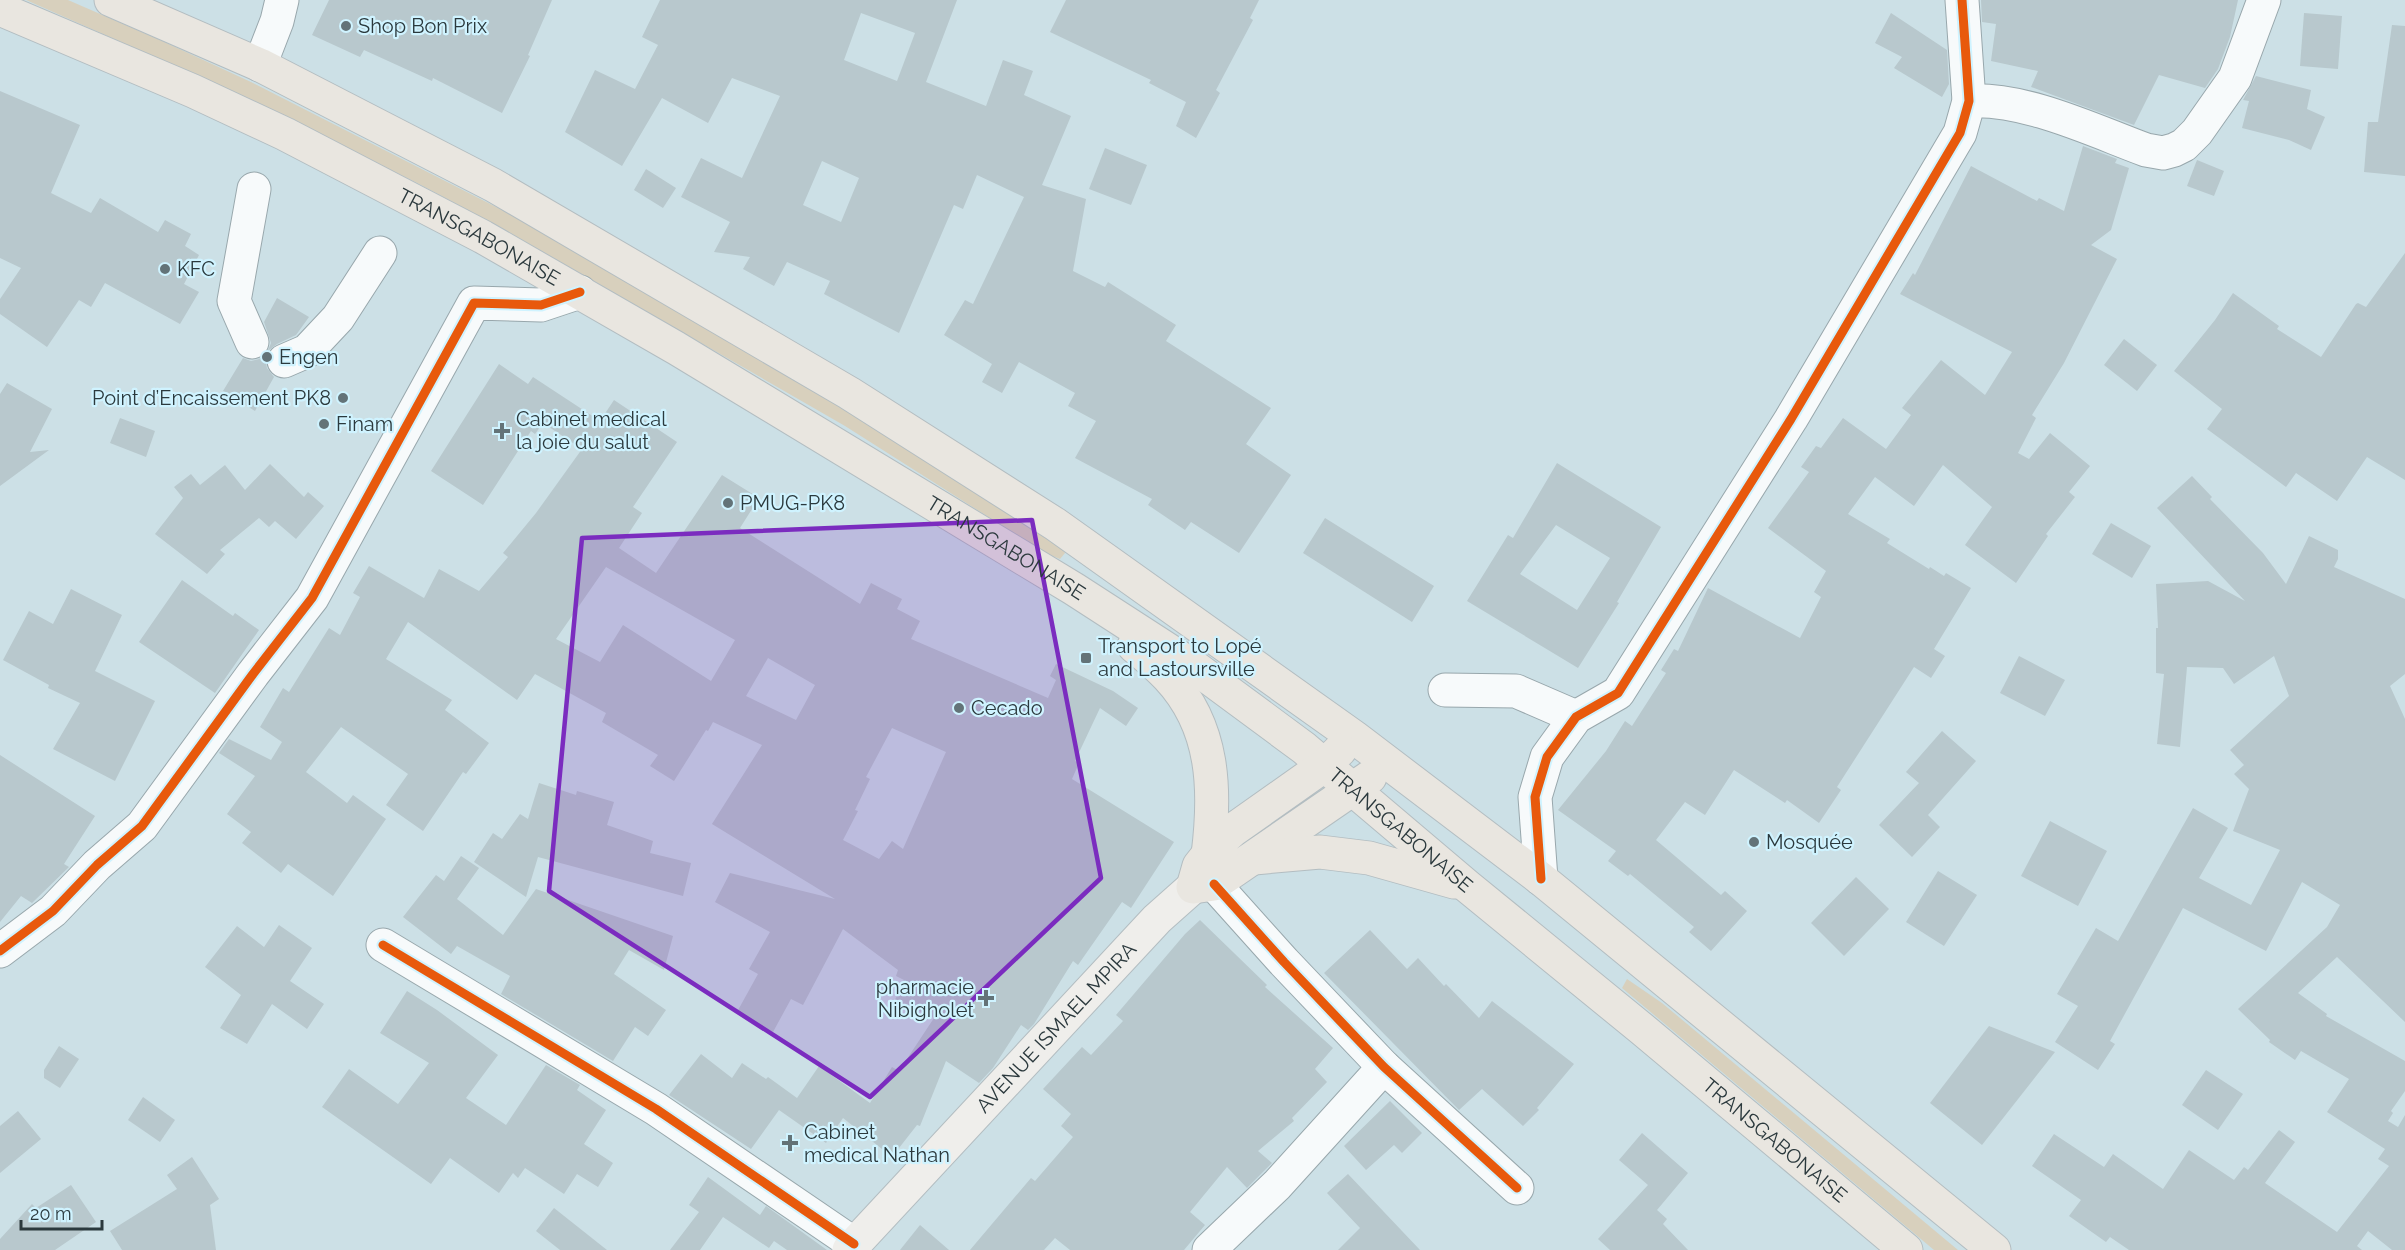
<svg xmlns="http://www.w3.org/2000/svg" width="2405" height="1250" viewBox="0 0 2405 1250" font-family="Raleway,sans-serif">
  <rect width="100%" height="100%" fill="#cce0e6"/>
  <g fill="#d8d0bd">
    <path d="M26 0H68L160 40 251 82 504 211 777 367 1063 545 1065 553 1060 559 1045 553 845 426 498 226 417 183 225 88Z"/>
    <path d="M1627 979 1662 1003 1958 1250H1934L1622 988Z"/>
  </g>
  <g fill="#b8c8cd" fill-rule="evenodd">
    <path d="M329 0H552L528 55 530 56 502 113 433 78 432 81 364 50 360 57 312 35Z"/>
    <path d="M660 0H957L926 82 986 106 1003 60 1033 71 1024 95 1071 116 1042 185 1086 199 1073 271 1105 287 1108 282 1176 325 1166 341 1271 408 1246 444 1291 475 1239 553 1191 522 1185 530 1148 505 1152 499 1075 458 1096 421 1068 406 1075 393 1019 362 1002 393 982 382 992 364 944 335 965 300 973 304 1024 197 977 175 963 209 954 205 899 333 824 294 830 281 787 262 774 286 743 269 750 257 714 252 730 222 681 197 701 158 742 178 780 96 732 78 708 123 662 98 622 166 565 132 595 70 635 89 658 45 642 37ZM861 13 915 33 897 81 844 60ZM822 161 859 178 841 222 803 205Z"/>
    <path d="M1066 0H1259L1250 18 1253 20 1216 90 1220 93 1196 138 1176 126 1186 102 1149 83 1151 80 1050 32Z"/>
    <path d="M1981 0H2238L2230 37 2218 69 2205 88 2159 75 2134 125 2031 87 2038 71 1991 61 1996 24 1982 22Z"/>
    <path d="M1891 13 1947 50 1949 84 1942 97 1894 68 1902 57 1875 43Z"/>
    <path d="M2304 13 2342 16 2338 69 2300 66Z"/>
    <path d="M2392 25 2405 26V176L2364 172 2368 122H2378Z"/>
    <path d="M2256 76 2311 90 2307 109 2325 117 2311 150 2289 140 2242 128 2249 101 2243 100Z"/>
    <path d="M0 91 80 125 51 193 91 213 100 198 158 232 165 220 191 234 185 246 199 255 184 284 199 292 180 324 105 283 91 307 79 300 47 347 0 314V299L21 268 0 258Z"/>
    <path d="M2083 146 2117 159 2115 163 2129 168 2111 230 2091 245 2117 259 2064 363 2032 415 2036 418 2018 453 2029 459 2050 433 2090 466 2069 492 2075 497 2046 534 2048 536 2016 583 1965 545 1992 507 1943 465 1914 506 1875 477 1848 514 1890 539 1887 543 1929 569 1930 567 1944 576 1946 573 1971 588 1934 649 1945 656 1931 678 1914 667 1837 787 1841 790 1819 823 1787 800 1785 803 1734 770 1705 815 1685 802 1656 840 1721 895 1725 891 1747 911 1711 951 1689 932 1694 927 1630 874 1628 876 1608 861 1616 851 1558 810 1606 751 1625 721 1632 726 1666 673 1661 670 1674 649 1678 651 1708 588 1800 638 1821 597 1814 592 1826 571 1768 528 1809 472 1801 467 1816 446 1821 448 1843 418 1886 449 1911 415 1902 408 1941 360 1985 395 2012 352 1900 294 1913 273 1915 275 1971 166 2037 201 2039 198 2064 211Z"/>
    <path d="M1105 148 1147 165 1131 205 1089 189Z"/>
    <path d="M2197 160 2224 171 2214 196 2187 186Z"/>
    <path d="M646 169 676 188 663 208 634 190Z"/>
    <path d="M2405 253V480L2367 457 2337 501 2296 473 2286 487 2207 429 2222 409 2174 371 2215 320 2233 293 2279 326 2277 329 2321 357 2356 304 2358 303 2366 307Z"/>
    <path d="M277 298 309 317 296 335 277 344 269 350 265 359 267 368 274 377 255 411 223 391 243 358 251 361 259 359 267 353 271 343 264 322Z"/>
    <path d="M2124 339 2157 365 2137 391 2104 365Z"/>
    <path d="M499 364 528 384 533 377 600 421 614 400 677 442 633 507 642 513 619 548 656 573 722 475 759 498 740 528 860 604 871 583 902 599 897 609 920 621 911 639 1048 698 1056 680 1050 676 1056 664 1113 691 1138 708 1126 726 1100 708 1075 761 1079 763 1072 779 1174 842 1131 908 1122 902 1078 965 1073 961 1034 1024 1028 1030 1021 1025 993 1068 979 1083 946 1061 920 1126 917 1125 892 1157 843 1118 826 1143 779 1110 751 1149 669 1095 701 1054 732 1078 742 1063 766 1079 768 1077 797 1098 819 1066 870 1103 892 1067 899 1071 934 1018 895 1000 904 980 896 976 898 970 843 929 803 1005 791 999 773 1032 737 1012 758 974 749 969 770 932 715 902 730 873 835 899 712 824 762 745 713 722 708 731 706 730 674 781 650 766 658 755 602 722 606 713 535 674 517 700 408 622 386 659 452 700 445 710 489 743 466 774 463 772 423 831 386 805 408 774 341 727 306 772 347 803 353 795 386 819 333 896 288 864 281 873 242 843 251 832 227 814 255 776 219 753 229 739 271 760 282 742 260 727 283 688 289 692 329 628 340 635 360 597 353 593 369 566 424 598 439 569 479 591 508 557 503 553 536 513 582 449 543 423 535 434 531 431 483 505 431 471ZM606 567 735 640 711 681 623 625 600 662 556 639ZM768 658 815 685 796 720 746 696ZM892 728 946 752 903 849 892 841 879 859 843 840 858 811 855 810 870 779 866 777Z"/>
    <path d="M7 383 52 409 30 452 49 450 0 486V394Z"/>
    <path d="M120 418 155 431 146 457 110 443Z"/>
    <path d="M1557 463 1661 527 1617 602 1619 603 1578 668 1467 601 1508 535 1513 538ZM1556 525 1610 558 1577 610 1520 574Z"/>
    <path d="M270 464 304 497 308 492 324 506 296 539 275 521 269 527 259 518 220 550 225 554 207 574 155 534 183 498 174 487 191 474 200 485 225 465 245 490Z"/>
    <path d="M2192 476 2212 497 2210 499 2263 553 2286 584 2309 536 2338 550V559L2334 567 2405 599V674L2390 686 2405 719V1022L2337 957 2298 993 2327 1014 2326 1016 2405 1061V1091L2391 1111 2393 1113 2388 1121 2398 1127 2405 1115V1250H2392L2368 1231 2357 1246 2362 1250H2129L2110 1237 2106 1242 2069 1216 2081 1200 2032 1166 2054 1134 2104 1167 2113 1154 2163 1189 2189 1150 2234 1180 2244 1167 2248 1170 2279 1130 2295 1142 2265 1183 2337 1232 2389 1166 2378 1159 2385 1149 2327 1112 2349 1079 2301 1051 2295 1060 2269 1042 2270 1040 2238 1009 2327 927 2340 905 2302 882 2266 951 2183 908 2110 1041 2115 1044 2098 1070 2055 1042 2078 1006 2057 994 2096 928 2118 941 2193 808 2228 828 2199 878 2251 905 2280 850 2233 831 2249 789 2234 774 2244 765 2230 750 2289 696 2274 656 2234 684 2223 668 2187 667 2180 747 2157 744 2164 674 2156 673V628H2158L2156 584 2208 581 2245 601 2157 508Z"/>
    <path d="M1325 518 1434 586 1412 622 1303 553Z"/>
    <path d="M2111 523 2151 546 2132 578 2092 554Z"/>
    <path d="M182 580 233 616 235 613 259 630 215 693 139 642Z"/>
    <path d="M71 589 122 615 95 671 155 701 115 781 53 749 80 703 48 688 49 685 3 660 29 611 53 624Z"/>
    <path d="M2019 656 2065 680 2045 716 2000 693Z"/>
    <path d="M1942 731 1976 761 1928 815 1940 827 1912 857 1879 825 1919 783 1906 772Z"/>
    <path d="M0 755 95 816 64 864 69 867 32 903 21 896 0 922Z"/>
    <path d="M539 783 576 795 577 791 614 802 607 825 653 841 650 853 691 863 683 896 538 857 526 897 474 862 493 833 502 839 520 814 528 819Z"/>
    <path d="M2050 821 2107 851 2078 906 2021 876Z"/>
    <path d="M461 856 479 868 457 899 503 935 536 889 673 936 664 970 629 950 614 974 666 1010 648 1036 635 1027 613 1061 501 994 510 976 457 946 451 954 403 917 436 875 444 881Z"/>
    <path d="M1938 871 1977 895 1944 946 1906 922Z"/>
    <path d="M1856 877 1889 909 1844 956 1811 923Z"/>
    <path d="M1200 920 1267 985 1265 987 1333 1048 1315 1069 1327 1082 1292 1118 1294 1121 1258 1151 1272 1163 1247 1188 1227 1167 1190 1212 1205 1225 1184 1250H1070L1055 1238 1044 1250H970L1031 1178 1035 1181 1073 1137 1061 1126 1071 1114 1043 1089 1082 1047 1091 1055 1123 1021 1116 1015 1185 934Z"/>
    <path d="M279 925 312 948 290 981 324 1004 307 1029 272 1004 247 1044 220 1028 241 995 205 967 237 926 264 947Z"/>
    <path d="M1370 930 1407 969 1418 958 1444 986 1446 984 1479 1018 1492 1001 1574 1064 1537 1108 1539 1110 1523 1126 1482 1089 1459 1110 1324 973Z"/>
    <path d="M407 991 437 1010 498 1055 466 1098 506 1125 546 1065 580 1085 577 1090 606 1110 584 1144 613 1163 598 1187 577 1174 564 1194 525 1168 518 1178 513 1173 499 1193 450 1158 431 1184 322 1107 349 1069 398 1104 429 1063 380 1033Z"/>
    <path d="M1989 1026 2055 1052 1982 1145 1930 1103Z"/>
    <path d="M59 1046 79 1059 60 1088 44 1078V1070Z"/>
    <path d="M2206 1070 2243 1094 2218 1130 2182 1105Z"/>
    <path d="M143 1097 175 1120 160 1142 128 1120Z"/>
    <path d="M1390 1101 1422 1133 1402 1153 1394 1145 1366 1170 1344 1146Z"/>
    <path d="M18 1111 41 1139 0 1173V1126Z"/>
    <path d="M1642 1133 1688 1173 1657 1210 1667 1219 1663 1224 1688 1250H1610L1598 1239 1648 1185 1619 1160Z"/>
    <path d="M192 1157 219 1199 210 1205 216 1250H122L110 1231 177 1189 167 1175Z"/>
    <path d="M1348 1174 1420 1250H1338L1360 1228 1327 1193Z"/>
    <path d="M708 1177 760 1215 766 1206 827 1250H787L774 1241 769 1248 723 1217 700 1250H670L699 1212 689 1205Z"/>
    <path d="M71 1185 96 1222 55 1250H0V1239L32 1204 36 1208Z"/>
    <path d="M554 1208 607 1250H560L536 1231Z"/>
    <path d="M920 1225 949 1250H900Z"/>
  </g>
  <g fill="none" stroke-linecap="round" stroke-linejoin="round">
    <g stroke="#98a7ac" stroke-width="35">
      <g id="minor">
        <path d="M260 65 277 21 282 0"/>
        <path d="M1969 101C2026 98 2092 130 2146 150L2163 153 2174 150 2184 145 2197 132 2235 78 2264 0"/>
        <path d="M252 342 234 301 254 189"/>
        <path d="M284 361 307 351 338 318 380 253"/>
        <path d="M1445 690 1516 691 1576 717"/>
        <path d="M1541 879 1535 797 1547 757 1576 717 1618 693 1791 419 1960 133 1969 101 1962 0"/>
        <path d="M1214 884 1284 962 1384 1067 1517 1188"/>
        <path d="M383 945 656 1109 854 1244"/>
        <path d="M0 951 53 911 97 865 142 826 253 674 312 598 474 303 541 305 580 292"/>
        <path d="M1209 1250 1277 1185 1384 1067"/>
      </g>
    </g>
    <g stroke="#b3bdc1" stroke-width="35">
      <g id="major">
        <path id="s1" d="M849 1250 1157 919 1193 887"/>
      </g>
    </g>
    <g stroke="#b3bdc1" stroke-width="35">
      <g id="highway">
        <path d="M111 0 260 65 493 185 849 393 1055 524 1354 737 1541 879 1994 1250"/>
        <path id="s2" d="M0 9 193 91 285 134 483 237 676 348 1074 589 1193 666 1304 748 1467 886 1642 1029 1906 1250"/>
        <path d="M1134 646C1146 656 1158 666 1168 677 1215 727 1216 791 1208 855"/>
        <path d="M1340 750 1325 765 1233 830 1214 847 1199 866 1193 887 1214 884 1232 872 1370 777"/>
        <path d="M1254 858 1320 852 1369 858 1454 882"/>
      </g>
    </g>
    <use href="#minor" stroke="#f7fafb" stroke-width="33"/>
    <use href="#major" stroke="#efeeeb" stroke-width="33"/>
    <use href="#highway" stroke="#e9e6e0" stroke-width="33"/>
    <g stroke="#cff3ff" stroke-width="13">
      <g id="cycleway">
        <path d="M1541 879 1535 797 1547 757 1576 717 1618 693 1791 419 1960 133 1969 101 1962 0"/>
        <path d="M1214 884 1284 962 1384 1067 1517 1188"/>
        <path d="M383 945 656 1109 854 1244"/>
        <path d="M0 951 53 911 97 865 142 826 253 674 312 598 474 303 541 305 580 292"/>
      </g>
    </g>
    <use href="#cycleway" stroke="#e8590c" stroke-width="9"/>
  </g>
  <path fill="#7b2cbf" fill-opacity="0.2" stroke="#7b2cbf" stroke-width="4.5" stroke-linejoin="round" d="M1032 520 1101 878 870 1097 549 891 582 538Z"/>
  <g fill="#637378" stroke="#cff3ff" stroke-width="2">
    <circle cx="346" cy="26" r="6"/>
    <circle cx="165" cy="269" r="6"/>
    <circle cx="267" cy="357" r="6"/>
    <circle cx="343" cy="398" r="6"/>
    <circle cx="324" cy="424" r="6"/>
    <path d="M499 422h6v6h6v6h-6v6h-6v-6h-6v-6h6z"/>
    <circle cx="728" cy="503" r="6"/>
    <rect x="1080" y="652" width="12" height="12" rx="3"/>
    <circle cx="959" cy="708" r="6"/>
    <circle cx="1754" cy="842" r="6"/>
    <path d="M983 989h6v6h6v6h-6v6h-6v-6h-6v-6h6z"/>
    <path d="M787 1134h6v6h6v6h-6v6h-6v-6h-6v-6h6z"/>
  </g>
  <g text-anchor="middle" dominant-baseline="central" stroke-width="4.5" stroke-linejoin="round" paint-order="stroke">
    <g font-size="20" fill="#2b393d" stroke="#cff3ff" text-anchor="start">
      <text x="358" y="26">Shop Bon Prix</text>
      <text x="177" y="269">KFC</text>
      <text x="279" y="357">Engen</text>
      <text x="331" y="398" text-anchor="end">Point d’Encaissement PK8</text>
      <text x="516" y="419">Cabinet medical<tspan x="516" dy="23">la joie du salut</tspan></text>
      <text x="336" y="424">Finam</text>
      <text x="740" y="503">PMUG-PK8</text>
      <text x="1098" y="646">Transport to Lopé<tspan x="1098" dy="23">and Lastoursville</tspan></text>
      <text x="971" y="708">Cecado</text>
      <text x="1766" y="842">Mosquée</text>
      <text x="974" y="987" text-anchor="end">pharmacie<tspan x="974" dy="23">Nibigholet</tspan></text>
      <text x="804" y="1132">Cabinet<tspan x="804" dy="23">medical Nathan</tspan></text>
    </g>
    <g font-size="20" fill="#2b393d" stroke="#cff3ff">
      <text stroke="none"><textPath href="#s2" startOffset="531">TRANSGABONAISE</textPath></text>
      <text stroke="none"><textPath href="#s2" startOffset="1143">TRANSGABONAISE</textPath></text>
      <text stroke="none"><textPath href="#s2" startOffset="1629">TRANSGABONAISE</textPath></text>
      <text stroke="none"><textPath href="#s1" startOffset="304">AVENUE ISMAEL MPIRA</textPath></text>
      <text stroke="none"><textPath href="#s2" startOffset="2115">TRANSGABONAISE</textPath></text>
    </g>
  </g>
  <path d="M21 1220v9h81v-9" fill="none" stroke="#2b393d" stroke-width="3"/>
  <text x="30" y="1220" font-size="18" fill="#2b393d" stroke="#cff3ff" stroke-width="4.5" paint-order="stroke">20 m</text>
</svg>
